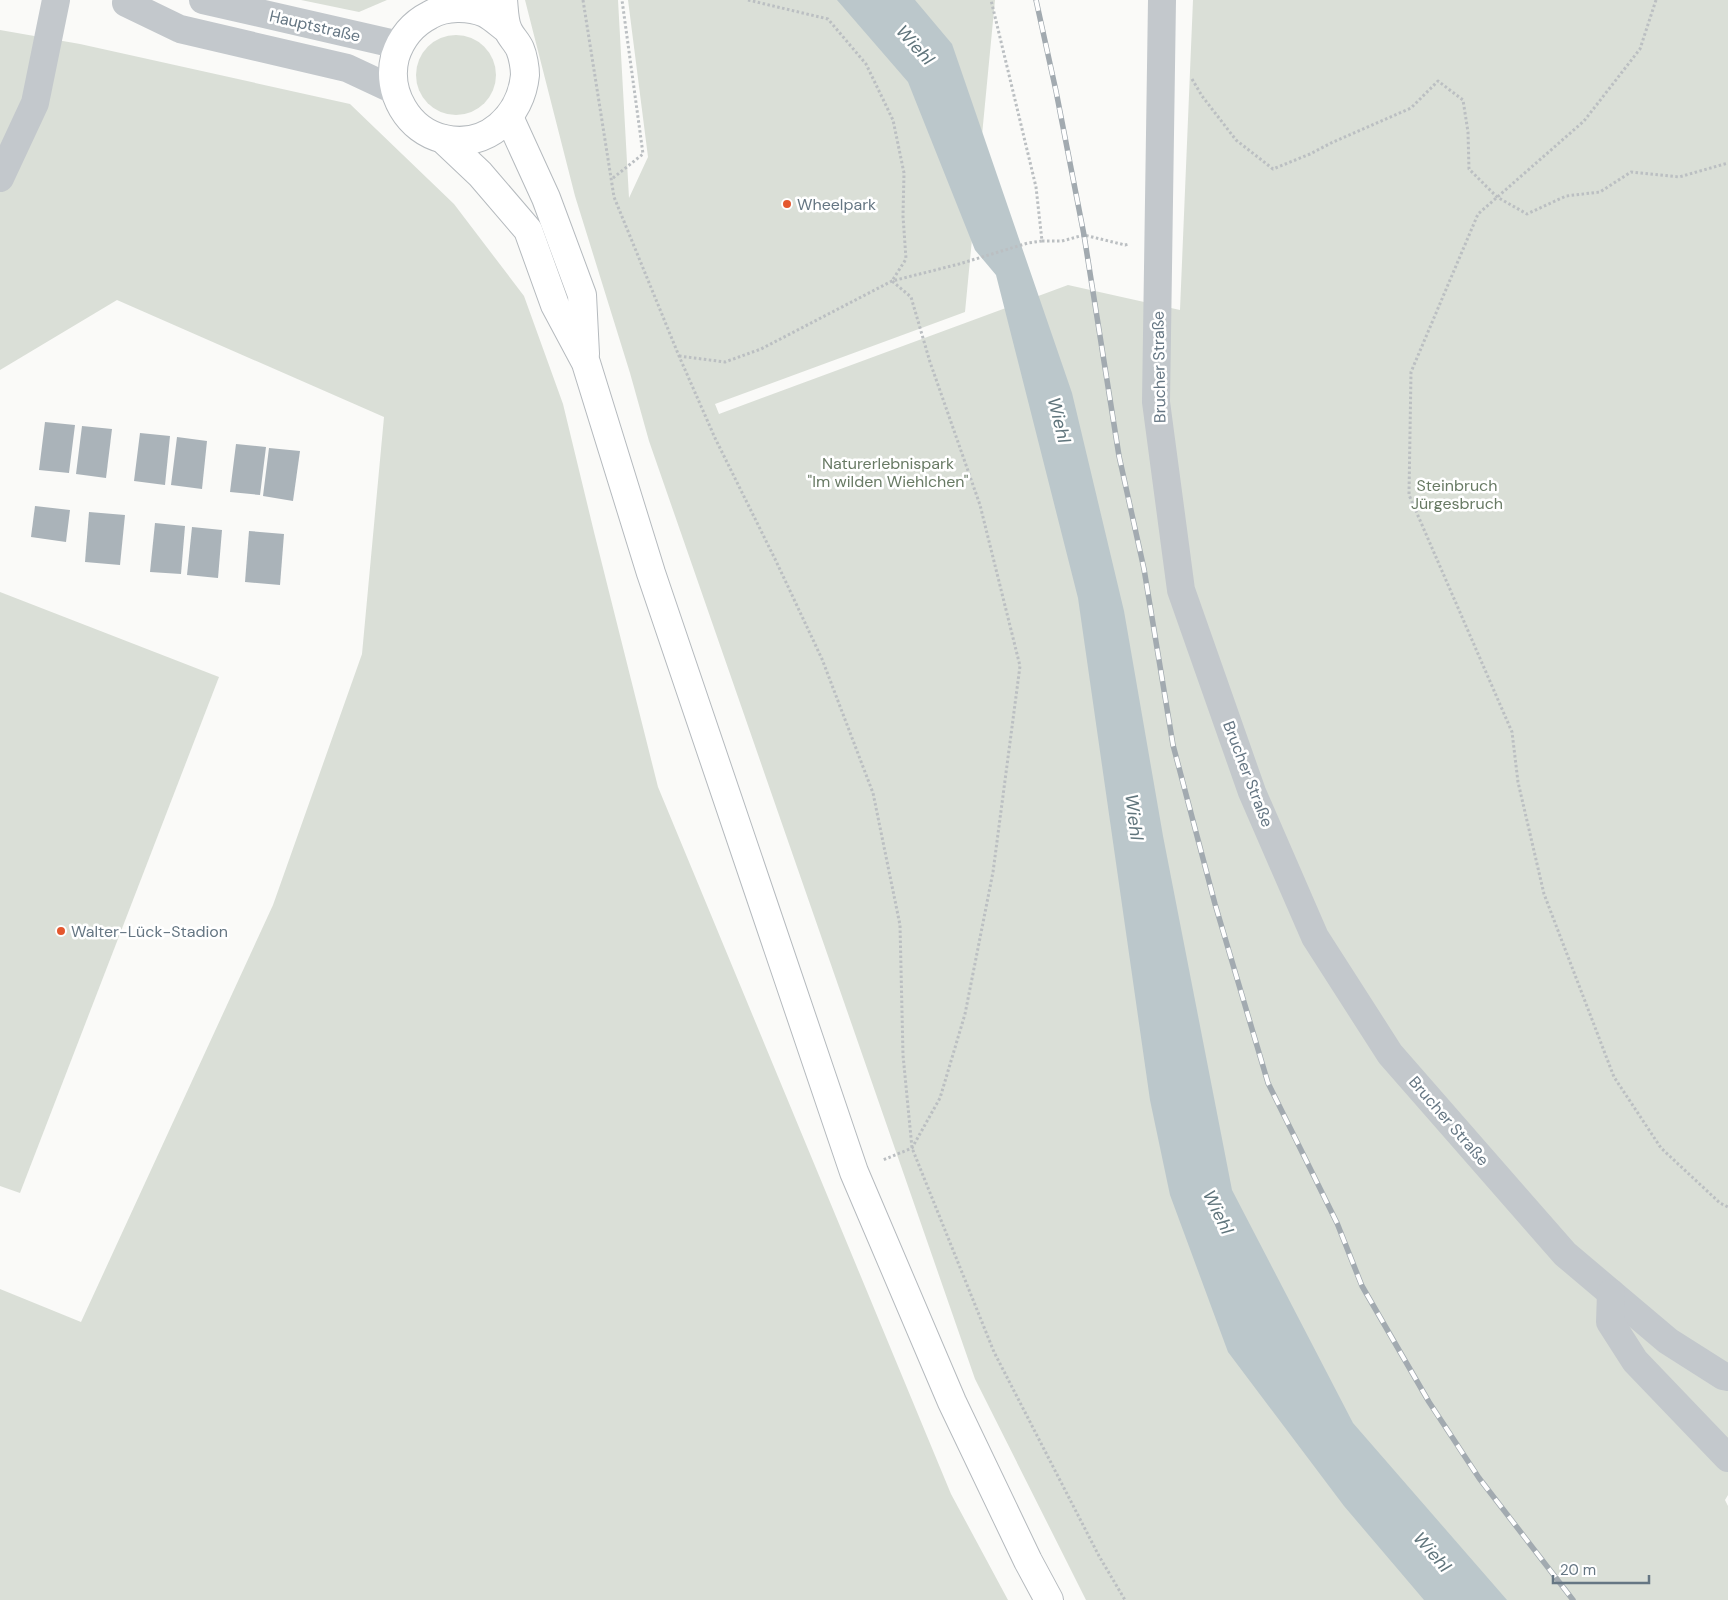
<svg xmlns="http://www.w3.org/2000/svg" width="1728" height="1600" viewBox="0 0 1728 1600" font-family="'DM Sans',sans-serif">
  <rect width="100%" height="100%" fill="#fafaf8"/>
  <g fill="#dadfd7">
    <path d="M301 0H387L359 12Z"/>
    <path d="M525 0H618L629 198 648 157 628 0H995L965 312 715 404 719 414 1068 285 1180 310 1193 0H1728V1495L1725 1500 1728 1506V1600H1086L975 1379 649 441 630 373 575 196Z"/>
    <path d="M0 30 80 44 350 104 454 204 524 296 563 404 594 532 658 787 951 1494 1008 1600H0V1289L81 1322 273 905 362 654 384 417 117 300 0 370Z"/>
    <circle cx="456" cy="75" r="40"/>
    <path d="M0 592 219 677 20 1193 0 1186Z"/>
  </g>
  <path fill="#bbc7cb" d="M837 0H915L952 44 1072 393 1124 611 1163 836 1232 1190 1353 1423 1507 1600H1424L1344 1506 1228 1352 1170 1195 1150 1100 1078 598 996 275 975 250 908 82Z"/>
  <g fill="#aab3b9">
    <path d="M45 422 75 425 69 473 39 470Z"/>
    <path d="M82 426 112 429 106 478 76 474Z"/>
    <path d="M140 433 170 436 165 485 134 481Z"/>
    <path d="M177 437 207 441 202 489 171 485Z"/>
    <path d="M236 444 266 447 260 495 230 492Z"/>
    <path d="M269 448 300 451 293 501 263 496Z"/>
    <path d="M35 506 70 510 66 542 31 537Z"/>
    <path d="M89 512 125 515 120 565 85 562Z"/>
    <path d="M155 523 185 526 181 574 150 572Z"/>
    <path d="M192 527 222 530 218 578 187 575Z"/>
    <path d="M249 531 284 534 280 585 245 582Z"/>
  </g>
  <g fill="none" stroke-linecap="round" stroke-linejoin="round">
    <g stroke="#b5babe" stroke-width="30">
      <g id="major">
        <path d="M503 0C504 9 504 22 508 30 511 37 517 42 520 49 523 56 525 68 525 75 521 116 487 149 444 139 408 131 386 92 395 57 401 38 412 24 430 15 445 6 469 6 485 13 493 17 500 24 507 29"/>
        <path d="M509 117 546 198 582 295 585 354"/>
        <path d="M443 139 480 174 528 230 555 305 586 363 651 573 854 1172 952 1402 1028 1561 1049 1600"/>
      </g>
    </g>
    <g stroke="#bbbfc2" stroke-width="3" stroke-dasharray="2.5 2.5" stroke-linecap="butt">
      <path d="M583 0 614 197 679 356 715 438 776 561 822 659 873 793 900 925 903 1055 912 1148 994 1352 1099 1556 1125 1600"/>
      <path d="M748 0 828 19 866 64 893 120 904 173 903 216 906 259 892 281 911 297 930 362 980 505 1020 666 993 872 965 1014 940 1098 912 1148 883 1160"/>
      <path d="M1656 0 1640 49 1584 121 1478 214 1411 372 1409 495 1512 732 1518 782 1544 894 1614 1077 1661 1148 1720 1203 1728 1207"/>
      <path d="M1192 79 1202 96 1236 140 1273 169 1310 154 1333 142 1411 108 1438 81 1463 100 1468 132 1469 169 1497 197 1527 214 1566 196 1600 192 1631 172 1679 177 1728 163"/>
      <path d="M613 178 643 154 622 0"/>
      <path d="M1042 241H1062L1084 235 1125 245 1129 244"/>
      <path d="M679 356 725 362 761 349 892 281 959 264 1028 243 1042 241 1036 187 991 0"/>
    </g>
    <g stroke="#c3c8cc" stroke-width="28">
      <path d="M203 0 399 45"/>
      <path d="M1162 0 1156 402 1181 590 1252 792 1315 937 1390 1054 1565 1254 1668 1341 1723 1376 1728 1377"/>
      <path d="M126 3 180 29 347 68 394 90"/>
      <path d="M0 178 35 103 56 0"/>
      <path d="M1611 1293 1610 1322 1635 1361 1728 1458"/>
    </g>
    <use href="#major" stroke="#fff" stroke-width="28"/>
    <g stroke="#a2aab0" stroke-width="5.5">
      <path id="rail" d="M1036 0 1056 91 1084 235 1119 456 1144 569 1173 745 1215 904 1268 1083 1337 1223 1362 1286 1429 1402 1479 1478 1573 1600"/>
    </g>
    <use href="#rail" stroke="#fff" stroke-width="4" stroke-dasharray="11" stroke-linecap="butt"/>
  </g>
  <g fill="#e4572e" stroke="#fff" stroke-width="2">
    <circle cx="787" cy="204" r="5"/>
    <circle cx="61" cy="931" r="5"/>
  </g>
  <g text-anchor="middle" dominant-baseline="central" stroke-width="5" stroke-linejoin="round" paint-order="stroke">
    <g font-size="16" fill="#657683" stroke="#fff">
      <text transform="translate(315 26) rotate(13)">Hauptstraße</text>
      <text transform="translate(1159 367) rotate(-91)">Brucher Straße</text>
      <text transform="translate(1248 774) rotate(69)">Brucher Straße</text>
      <text transform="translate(1449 1121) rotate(49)">Brucher Straße</text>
    </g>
    <g font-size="16" fill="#657683" stroke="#fff" text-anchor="start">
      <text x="797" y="204">Wheelpark</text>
      <text x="71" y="931">Walter-Lück-Stadion</text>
    </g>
    <g font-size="16" fill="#687a64" stroke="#fff">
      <text x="888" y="463">Naturerlebnispark<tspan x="888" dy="18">"Im wilden Wiehlchen"</tspan></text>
      <text x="1457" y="485">Steinbruch<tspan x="1457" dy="18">Jürgesbruch</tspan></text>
    </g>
    <g font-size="18" font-style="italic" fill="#60757c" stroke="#fff">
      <text transform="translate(915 45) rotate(48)">Wiehl</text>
      <text transform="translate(1059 420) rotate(76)">Wiehl</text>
      <text transform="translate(1134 817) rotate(83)">Wiehl</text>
      <text transform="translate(1218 1212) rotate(64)">Wiehl</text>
      <text transform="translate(1432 1552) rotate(49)">Wiehl</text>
    </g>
  </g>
  <path d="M1553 1575v8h96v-8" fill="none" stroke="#657683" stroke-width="2.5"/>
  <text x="1560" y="1575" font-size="15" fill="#657683" stroke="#ffffff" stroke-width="4" paint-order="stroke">20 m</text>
</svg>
